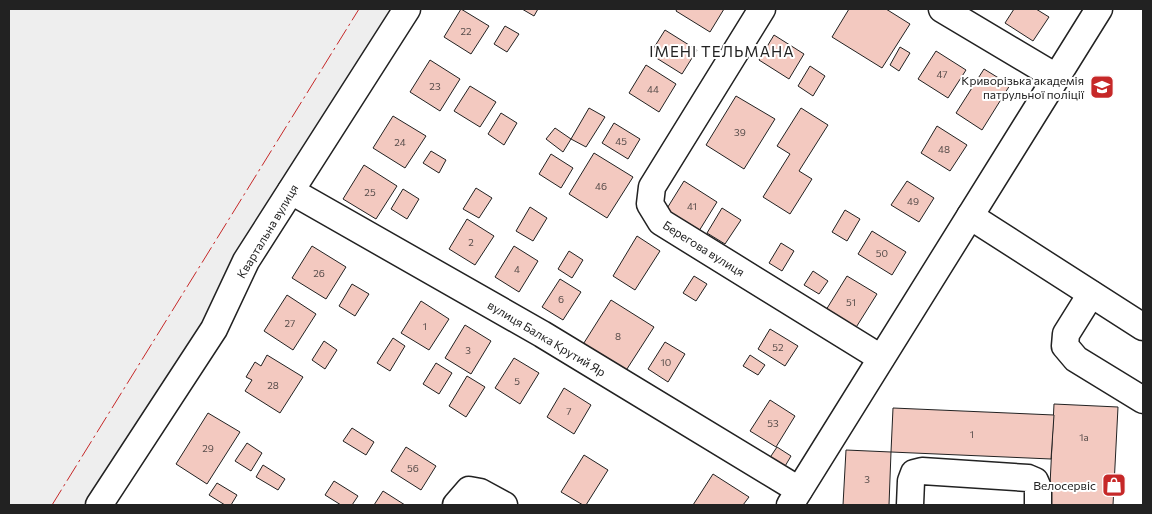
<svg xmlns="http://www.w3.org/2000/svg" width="1152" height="514" viewBox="0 0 1152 514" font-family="Commissioner,sans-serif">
  <rect width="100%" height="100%" fill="#fff"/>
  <path fill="#eee" stroke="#6f6f6f" d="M9 9H407L99 505H9Z"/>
  <g fill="#f3c9c0" stroke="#222">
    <path d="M461 9 489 26 471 54 444 37Z"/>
    <path d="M522 9H538L534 16Z"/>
    <path d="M677 9H724L710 32 676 11Z"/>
    <path d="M849 9H886L910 24 882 68 832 37Z"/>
    <path d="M1014 9H1036L1049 17 1033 41 1005 23Z"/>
    <path d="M505 26 519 34 507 52 494 44Z"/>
    <path d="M665 30 697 50 682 74 650 54Z"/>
    <path d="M774 35 804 54 789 79 759 60Z"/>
    <path d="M900 47 910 53 899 71 890 65Z"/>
    <path d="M936 51 966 70 948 98 918 79Z"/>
    <path d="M430 60 460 79 440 111 410 92Z"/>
    <path d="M646 65 676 84 659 112 629 93Z"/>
    <path d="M810 66 825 76 813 96 798 86Z"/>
    <path d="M984 69 1010 85 982 130 956 113Z"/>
    <path d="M470 86 496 102 480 127 454 111Z"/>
    <path d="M736 96 775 119 744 169 706 145Z"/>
    <path d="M589 108 605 117 586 147 571 139Z"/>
    <path d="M801 108 828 125 799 171 812 179 790 214 763 197 790 154 777 146Z"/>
    <path d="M501 113 517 123 504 145 488 134Z"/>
    <path d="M393 116 426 136 405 168 373 148Z"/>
    <path d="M614 123 640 139 628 159 602 143Z"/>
    <path d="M937 126 967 145 950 171 921 153Z"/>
    <path d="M555 128 571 139 563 152 546 139Z"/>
    <path d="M431 151 446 160 439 173 423 163Z"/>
    <path d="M594 153 633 177 607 218 569 194Z"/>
    <path d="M551 154 573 168 561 188 539 174Z"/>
    <path d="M364 165 397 186 376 219 343 199Z"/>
    <path d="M684 181 717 202 699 231 666 210Z"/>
    <path d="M907 181 934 198 919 222 891 205Z"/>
    <path d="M476 188 492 198 479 218 463 209Z"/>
    <path d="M403 189 419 199 407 219 391 209Z"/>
    <path d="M530 207 547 218 533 241 516 231Z"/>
    <path d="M722 208 741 220 725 244 707 233Z"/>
    <path d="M845 210 860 219 847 241 832 232Z"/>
    <path d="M467 219 494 236 475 265 449 249Z"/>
    <path d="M872 231 906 252 892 275 858 254Z"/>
    <path d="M637 236 660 251 635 290 613 276Z"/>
    <path d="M781 243 794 251 782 271 769 263Z"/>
    <path d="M312 246 346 267 326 299 292 278Z"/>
    <path d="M514 246 538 261 519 292 495 277Z"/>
    <path d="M569 251 583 260 572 278 558 269Z"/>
    <path d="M813 271 828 281 819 294 804 285Z"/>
    <path d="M694 276 707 284 696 301 683 293Z"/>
    <path d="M847 276 877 294 855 329 826 310Z"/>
    <path d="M560 279 581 292 563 320 542 307Z"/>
    <path d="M352 284 369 294 355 316 339 306Z"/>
    <path d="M287 295 316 314 293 350 264 331Z"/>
    <path d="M611 300 654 327 625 372 582 346Z"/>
    <path d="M421 301 449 319 429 350 401 333Z"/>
    <path d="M465 325 491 341 471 374 445 358Z"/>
    <path d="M770 329 798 346 785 366 758 349Z"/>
    <path d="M393 338 405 346 390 371 377 363Z"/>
    <path d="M324 341 337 350 325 369 312 360Z"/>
    <path d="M665 342 685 354 668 382 648 369Z"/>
    <path d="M267 355 303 377 280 413 245 391 252 380 246 377 255 362 261 366Z"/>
    <path d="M750 355 765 365 758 375 743 366Z"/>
    <path d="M514 358 539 373 520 404 495 388Z"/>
    <path d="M436 363 452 373 439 394 423 384Z"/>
    <path d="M467 376 485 387 466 417 449 406Z"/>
    <path d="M564 388 591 405 574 434 547 417Z"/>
    <path d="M770 400 795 416 776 447 750 431Z"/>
    <path d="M1054 404 1118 407 1113 505H1049Z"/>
    <path d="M893 408 1054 415 1051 459 891 452Z"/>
    <path d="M208 413 240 432 207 484 176 464Z"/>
    <path d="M352 428 374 442 366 455 343 441Z"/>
    <path d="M247 443 262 453 251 471 235 461Z"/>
    <path d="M406 447 436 466 421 490 391 471Z"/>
    <path d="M777 447 791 456 784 468 769 459Z"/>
    <path d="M846 450 891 452 889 505H843Z"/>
    <path d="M584 455 608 470 586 505H583L561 492Z"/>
    <path d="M263 465 285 479 278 490 256 477Z"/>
    <path d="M713 474 749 497 743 505H693Z"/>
    <path d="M334 481 358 496 352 505H341L325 495Z"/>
    <path d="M217 483 237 495 231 505H225L209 495Z"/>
    <path d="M383 491 405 505H374Z"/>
  </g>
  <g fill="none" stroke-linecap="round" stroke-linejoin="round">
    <g stroke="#222" stroke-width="29">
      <g id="minor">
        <path d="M762 9 652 187 650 204 661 222 881 358"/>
        <path d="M942 9 1056 77"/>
        <path d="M291 191 542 334 799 490"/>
        <path d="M970 216 1143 327"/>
        <path d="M1091 294 1066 334 1065 346 1076 359 1143 400"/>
        <path d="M99 505 214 329 246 261 407 9"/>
        <path d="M456 505 469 490 480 492 504 505"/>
        <path d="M790 505 1099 9"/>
        <path d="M910 505 911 481 914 473 922 471 1028 478 1035 481 1038 488V505"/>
      </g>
    </g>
    <use href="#minor" stroke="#fff" stroke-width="26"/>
    <path stroke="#c62828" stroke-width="1" stroke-dasharray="18 4 2.5 4" stroke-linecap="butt" d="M52 505 359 9"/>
  </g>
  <defs>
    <g id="university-square" transform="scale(1.25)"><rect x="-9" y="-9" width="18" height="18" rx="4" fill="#c62828" stroke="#fff"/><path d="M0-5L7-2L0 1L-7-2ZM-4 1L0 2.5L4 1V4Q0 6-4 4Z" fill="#fff"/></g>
    <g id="shop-square" transform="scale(1.25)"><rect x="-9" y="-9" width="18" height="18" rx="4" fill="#c62828" stroke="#fff"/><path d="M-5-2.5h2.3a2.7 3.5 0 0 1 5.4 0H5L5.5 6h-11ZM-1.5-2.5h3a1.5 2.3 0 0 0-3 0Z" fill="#fff"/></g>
  </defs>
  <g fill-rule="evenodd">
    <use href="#university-square" x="1102" y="87"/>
    <use href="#shop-square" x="1114" y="485"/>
  </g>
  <g text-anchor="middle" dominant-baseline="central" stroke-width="4" stroke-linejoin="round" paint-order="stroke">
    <g font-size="10" fill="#564c4a">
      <text x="466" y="31">22</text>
      <text x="942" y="74">47</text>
      <text x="435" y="86">23</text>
      <text x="653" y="89">44</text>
      <text x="740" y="132">39</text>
      <text x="621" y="141">45</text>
      <text x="400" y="142">24</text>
      <text x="944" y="149">48</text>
      <text x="601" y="186">46</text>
      <text x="370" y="192">25</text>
      <text x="913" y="201">49</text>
      <text x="692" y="206">41</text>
      <text x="471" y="242">2</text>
      <text x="882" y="253">50</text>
      <text x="517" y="269">4</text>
      <text x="319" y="273">26</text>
      <text x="561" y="299">6</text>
      <text x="851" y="302">51</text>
      <text x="290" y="323">27</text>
      <text x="425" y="326">1</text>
      <text x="618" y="336">8</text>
      <text x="778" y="347">52</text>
      <text x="468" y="350">3</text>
      <text x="666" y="362">10</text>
      <text x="517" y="381">5</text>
      <text x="273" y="385">28</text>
      <text x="569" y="411">7</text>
      <text x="773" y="423">53</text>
      <text x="972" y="434">1</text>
      <text x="1084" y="437">1а</text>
      <text x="208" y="448">29</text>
      <text x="413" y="468">56</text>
      <text x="867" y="479">3</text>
    </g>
    <g font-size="12" fill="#222" stroke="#fff" text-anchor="end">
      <text x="1084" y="80">Криворізька академія<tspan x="1084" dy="14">патрульної поліції</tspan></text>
      <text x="1096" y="485">Велосервіс</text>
    </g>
    <g font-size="12" fill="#222" stroke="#fff">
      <text transform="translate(267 231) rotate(-59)">Квартальна вулиця</text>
      <text transform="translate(704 248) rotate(32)">Берегова вулиця</text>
      <text transform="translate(547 338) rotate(31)">вулиця Балка Крутий Яр</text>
    </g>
    <g font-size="15" letter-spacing="1" fill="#222" stroke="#fff">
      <text x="722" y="51">ІМЕНІ ТЕЛЬМАНА</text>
    </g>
  </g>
  <rect width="1152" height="514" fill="none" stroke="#222222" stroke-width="20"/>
</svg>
